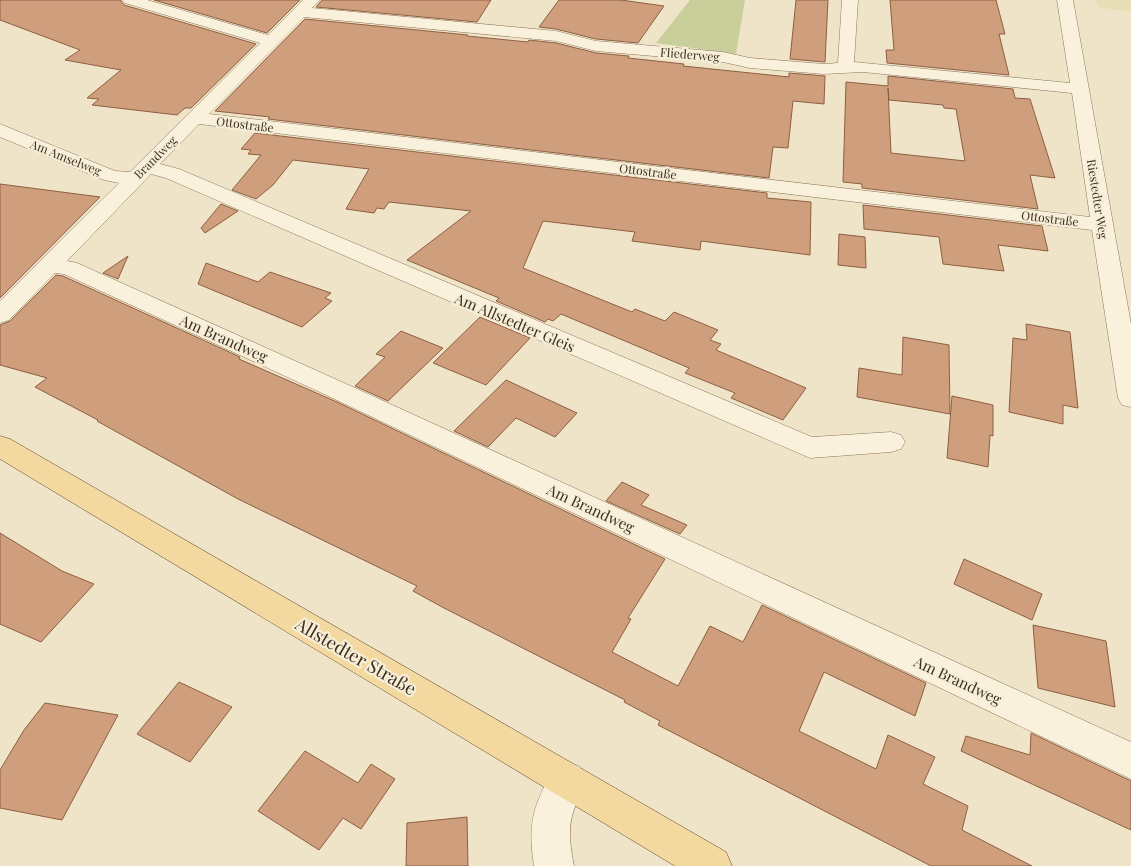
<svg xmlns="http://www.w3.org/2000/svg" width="1131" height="866" viewBox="0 0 1131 866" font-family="'Playfair Display',serif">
  <rect width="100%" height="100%" fill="#f0e4c8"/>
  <path fill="#e6deb5" d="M1096 0H1131V12L1097 7Z"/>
  <path fill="#c9cf9b" d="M690 0H745L736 54 656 43Z"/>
  <g fill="#cf9f7d" stroke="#8d5f41" fill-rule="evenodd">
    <path d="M0 0H120L124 5 256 44 191 108H185L177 115 92 105 99 99 87 98 121 70 65 60 80 50 0 20Z"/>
    <path d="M154 0H300L267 33Z"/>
    <path d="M322 0H491L477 22 316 7Z"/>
    <path d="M559 0H621L664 6 638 43 596 39 556 29 539 27Z"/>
    <path d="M796 0H828L825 62 790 59Z"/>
    <path d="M890 0H996L1005 34H999L1009 75 887 63 886 50H894Z"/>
    <path d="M305 19 468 35 467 36 528 42 529 40 556 43 596 53 629 56 628 58 684 64 683 66 789 77V73L825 76 824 104 793 101 788 148 773 147 769 178 268 119 270 117 215 111Z"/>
    <path d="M888 76 1013 89 1015 98 1030 99 1055 178 1030 175 1038 209 862 188V184L843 182 846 82 888 86ZM888 88 889 100 943 105 944 108 956 109 965 161 891 153Z"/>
    <path d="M255 133 767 193V198L811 202 810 255 701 241 700 250 632 241 635 232 543 221 523 268 632 312 635 309 665 321 674 312 718 330 710 340 721 344 716 350 806 388 783 420 731 398 735 393 685 373 689 368 561 314 553 321 548 319 545 322 496 301 499 298 407 260 471 211 389 202 384 209 377 208 374 213 346 209 369 169 293 160 273 185 256 199 232 190 261 155 248 154 251 150 241 149Z"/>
    <path d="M0 184 100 197 0 298Z"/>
    <path d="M221 204 238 211 205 233 201 228Z"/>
    <path d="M863 205 1042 226 1048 251 998 245 1004 271 943 264 939 237 864 229Z"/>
    <path d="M839 234 865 237 866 268 838 265Z"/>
    <path d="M128 256 118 279 103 273Z"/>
    <path d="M206 263 258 282 270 272 331 293 325 298 332 301 302 327 198 284Z"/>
    <path d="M56 275 63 276 240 357 239 359 337 402 665 559 628 618 631 619 612 652 678 686 710 626 743 642 762 605 926 683 915 716 824 672 799 731 876 769 888 735 935 757 923 784 968 806 962 830 1032 866H931L658 725 660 721 624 702 625 700 442 607 413 591 417 586 238 499 97 421 98 420 35 387 47 378 0 365V325L10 321Z"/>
    <path d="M480 317 530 338 486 385 433 363Z"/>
    <path d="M1026 324 1070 332 1078 408 1063 405V424L1009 412 1013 338 1027 340Z"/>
    <path d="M401 331 443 348 388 401 355 386 385 357 376 354Z"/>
    <path d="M903 337 949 345 950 414 857 397 859 368 902 375Z"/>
    <path d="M506 380 577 413 555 437 516 418 488 447 454 431Z"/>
    <path d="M952 396 993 405V436L990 435 988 467 947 458Z"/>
    <path d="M622 482 649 495 641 505 687 525 680 534 606 501Z"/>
    <path d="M0 533 62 571 94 584 41 642 0 624Z"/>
    <path d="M964 559 1042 594 1032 620 954 584Z"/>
    <path d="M1033 625 1106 641 1115 707 1038 688Z"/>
    <path d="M179 682 232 707 190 762 137 734Z"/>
    <path d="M45 703 118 715 62 820 0 808V770L24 730Z"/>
    <path d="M1031 733 1131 781V830L961 751 966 736 1030 755Z"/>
    <path d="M305 751 358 783 371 764 395 779 361 829 343 818 319 850 258 811Z"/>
    <path d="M467 817 468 866H406L407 823Z"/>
  </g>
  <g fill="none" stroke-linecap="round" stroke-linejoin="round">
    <g stroke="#8d765c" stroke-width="1">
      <g id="minor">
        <path d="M122 0H147L268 35 303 0H320L312 8 556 31 596 41 723 52 750 58 824 64 838 63 842 0H858L854 62 1070 83 1057 0H1073L1131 324V407L1122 405 1118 398 1092 230 199 124 160 164 179 169 812 437 891 432 901 435 905 442 901 449 891 452 810 458 166 178 151 174 67 261 77 263 342 382 1131 742V779L324 394 64 274 55 273 9 320 0 323V301L119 183 104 180 0 137V124L115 171 130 172 260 43 125 3ZM304 17 556 41 596 51 723 62 750 68 824 74 863 72 1072 93 1090 217 209 114Z"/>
        <path d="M567 761 580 767 586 780C570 818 566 824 574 866H534C527 821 534 806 554 767Z"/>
      </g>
    </g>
    <g stroke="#5b4430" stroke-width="1">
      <path id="major" d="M0 436 10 439 726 852 732 866H675L0 459Z"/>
    </g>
    <use href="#minor" fill="#faf1dc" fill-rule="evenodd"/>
    <use href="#major" fill="#f3d9a0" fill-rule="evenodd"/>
  </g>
  <g text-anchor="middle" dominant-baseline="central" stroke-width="4.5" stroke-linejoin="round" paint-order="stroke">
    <g font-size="12" fill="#3d2e20" stroke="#f7eed8">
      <text transform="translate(690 54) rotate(5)">Fliederweg</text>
      <text transform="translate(245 124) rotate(7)">Ottostraße</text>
      <text transform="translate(66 157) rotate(22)">Am Amselweg</text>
      <text transform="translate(155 157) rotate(-45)">Brandweg</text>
      <text transform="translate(648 171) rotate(7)">Ottostraße</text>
      <text transform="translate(1098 199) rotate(81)">Riestedter Weg</text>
      <text transform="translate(1050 218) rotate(7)">Ottostraße</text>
    </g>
    <g font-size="15" fill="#3d2e20" stroke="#f7eed8">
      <text transform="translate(515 322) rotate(23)">Am Allstedter Gleis</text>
      <text transform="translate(224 338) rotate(24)">Am Brandweg</text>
      <text transform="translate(591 508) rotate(25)">Am Brandweg</text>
      <text transform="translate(958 680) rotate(25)">Am Brandweg</text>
    </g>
    <g font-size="18" fill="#3d2e20" stroke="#f7eed8">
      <text transform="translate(356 656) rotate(30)">Allstedter Straße</text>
    </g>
  </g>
</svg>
